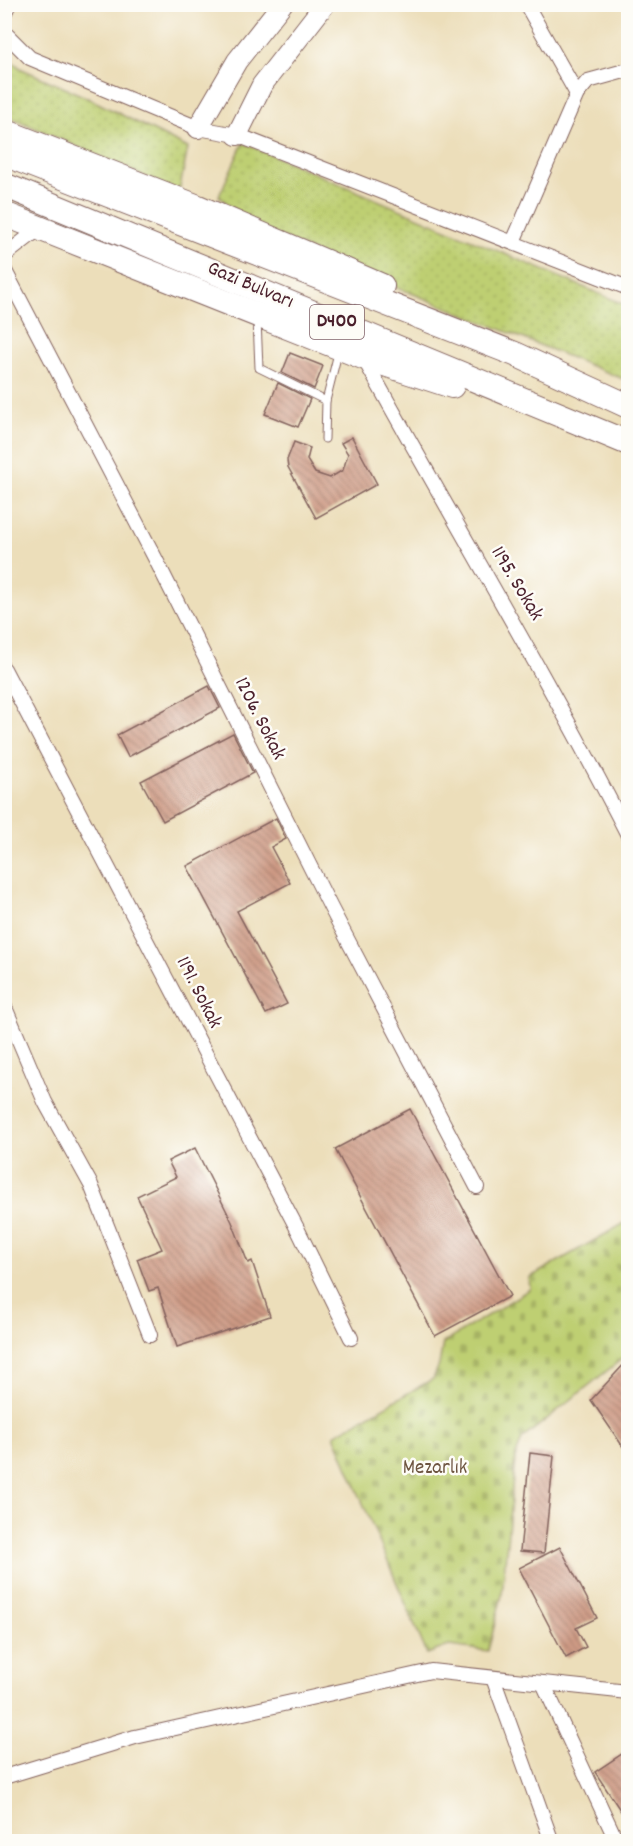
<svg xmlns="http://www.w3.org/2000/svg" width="633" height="1846" viewBox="0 0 633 1846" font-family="Dekko,sans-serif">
  <defs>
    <pattern id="cemetery-stones" width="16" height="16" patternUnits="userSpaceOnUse" patternTransform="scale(1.5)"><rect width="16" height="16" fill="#becf72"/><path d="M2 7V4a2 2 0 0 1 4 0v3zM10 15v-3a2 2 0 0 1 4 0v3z" fill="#a5b163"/></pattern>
    <pattern id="park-dots" width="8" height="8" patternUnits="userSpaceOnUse" patternTransform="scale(1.5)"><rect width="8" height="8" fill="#becf72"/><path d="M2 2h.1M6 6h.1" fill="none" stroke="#a5b163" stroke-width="1.8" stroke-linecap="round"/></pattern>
    <pattern id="building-back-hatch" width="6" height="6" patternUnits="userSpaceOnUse" patternTransform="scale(1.5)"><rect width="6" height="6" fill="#cd9a84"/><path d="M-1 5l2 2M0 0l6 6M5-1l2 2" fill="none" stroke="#a87d6c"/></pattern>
  </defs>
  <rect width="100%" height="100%" fill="#fdfcf7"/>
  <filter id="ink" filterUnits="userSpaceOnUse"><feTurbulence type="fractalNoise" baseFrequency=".0167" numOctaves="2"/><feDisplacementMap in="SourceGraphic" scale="12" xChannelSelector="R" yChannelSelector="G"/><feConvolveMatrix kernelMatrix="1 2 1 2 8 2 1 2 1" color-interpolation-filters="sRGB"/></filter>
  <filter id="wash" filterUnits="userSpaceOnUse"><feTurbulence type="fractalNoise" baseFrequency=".008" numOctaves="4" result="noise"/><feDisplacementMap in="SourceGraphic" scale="24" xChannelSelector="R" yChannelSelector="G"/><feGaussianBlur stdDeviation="1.35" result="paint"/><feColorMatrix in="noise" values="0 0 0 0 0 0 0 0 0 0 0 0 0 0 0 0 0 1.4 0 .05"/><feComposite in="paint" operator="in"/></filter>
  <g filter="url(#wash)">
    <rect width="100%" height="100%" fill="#ecdeba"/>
    <path fill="url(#cemetery-stones)" stroke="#84774e" stroke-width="1.5" d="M628 1221V1354L522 1439 515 1458 502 1595 488 1651 449 1646 427 1654 334 1435 433 1379 439 1365 443 1343 530 1289 529 1278Z"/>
    <g fill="url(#park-dots)" stroke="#84774e" stroke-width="1.5">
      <path d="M4 55 22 69 90 99 188 148 179 192 10 117 5 111Z"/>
      <path d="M243 143 628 306V381L352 269 247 222 219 196Z"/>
    </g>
    <g id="blocks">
      <g fill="url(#building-back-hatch)">
        <path d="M290 353 323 366 314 389 282 373Z"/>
        <path d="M278 383 310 399 298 427 265 414Z"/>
        <path d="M352 437 377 484 316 518 288 467 287 460 294 442 310 448 307 460 315 473 330 478 343 470 348 454 341 443Z"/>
        <path d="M209 686 220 708 128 757 117 735Z"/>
        <path d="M233 733 253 773 163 821 141 781Z"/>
        <path d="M276 818 286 839 271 847 290 883 237 911 287 1004 266 1014 187 866Z"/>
        <path d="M410 1109 510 1296 435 1336 335 1149Z"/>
        <path d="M195 1148 232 1222 248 1263 252 1261 270 1316 177 1347 158 1288 149 1291 137 1259 162 1249 137 1196 176 1177 168 1161Z"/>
        <path d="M628 1360V1454L591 1400Z"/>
        <path d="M530 1453 554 1456 544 1553 520 1551Z"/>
        <path d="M560 1547 597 1618 576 1628 586 1647 566 1658 519 1568Z"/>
        <path d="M628 1750V1822L595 1772Z"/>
      </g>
    </g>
  </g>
  <g filter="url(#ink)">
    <use href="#blocks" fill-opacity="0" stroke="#83625d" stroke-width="1.5"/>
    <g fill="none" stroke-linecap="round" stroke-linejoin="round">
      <g stroke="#83625d" stroke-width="9">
        <g id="lane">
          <path d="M257 320 259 368 326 401"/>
          <path d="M325 439 326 401 338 353"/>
        </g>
      </g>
      <g stroke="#83625d" stroke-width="16">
        <g id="street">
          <path d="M526 4 577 94"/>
          <path d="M4 14 9 4"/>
          <path d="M4 32 30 58 198 128 237 135 628 288"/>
          <path d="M513 242 577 94 588 81 628 70"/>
          <path d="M4 256 40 228"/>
          <path d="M4 269 155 558 331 908 477 1187"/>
          <path d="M363 357C451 517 545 673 628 835"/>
          <path d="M4 669 299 1232 351 1338"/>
          <path d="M4 1005 45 1102 91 1185 150 1335"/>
          <path d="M493 1678 552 1842"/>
          <path d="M543 1683 617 1842"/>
          <path d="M4 1777 135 1737 431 1671 628 1692"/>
        </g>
      </g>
      <g stroke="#83625d" stroke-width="22">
        <g id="secondary">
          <path d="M198 128 237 61 282 4"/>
          <path d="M237 135 262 85 325 4"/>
        </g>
      </g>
      <g stroke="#83625d" stroke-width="26">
        <g id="highway">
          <path d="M4 131 198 207 382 286"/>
          <path d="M4 154 515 354 628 406"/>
          <path d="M4 185 628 443"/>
          <path d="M4 214 363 357 452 386"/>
        </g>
      </g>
      <use href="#lane" stroke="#fff" stroke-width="7"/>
      <use href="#street" stroke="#fff" stroke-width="14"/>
      <use href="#secondary" stroke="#fff" stroke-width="20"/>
      <use href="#highway" stroke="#fff" stroke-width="24"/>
    </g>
  </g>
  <g text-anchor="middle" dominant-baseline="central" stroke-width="5" stroke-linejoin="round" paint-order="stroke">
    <rect fill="#fdfcf7" stroke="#806168" stroke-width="1.5" x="310" y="305" width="54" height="34" rx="4.5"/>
    <g font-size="20" font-weight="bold" fill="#4a1f2b">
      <text x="337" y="322">D400</text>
    </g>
    <g font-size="21" fill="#4a1f2b" stroke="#fdfcf7">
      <text transform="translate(250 286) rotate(23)">Gazi Bulvarı</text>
      <text transform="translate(516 584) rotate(59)">1195. Sokak</text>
      <text transform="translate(259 719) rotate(63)">1206. Sokak</text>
      <text transform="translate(198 993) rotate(63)">1191. Sokak</text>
    </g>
    <g font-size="21" fill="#6d5440" stroke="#fdfcf7">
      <text x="435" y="1469">Mezarlık</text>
    </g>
  </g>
  <rect width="633" height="1846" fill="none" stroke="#fdfcf7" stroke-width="24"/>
</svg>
